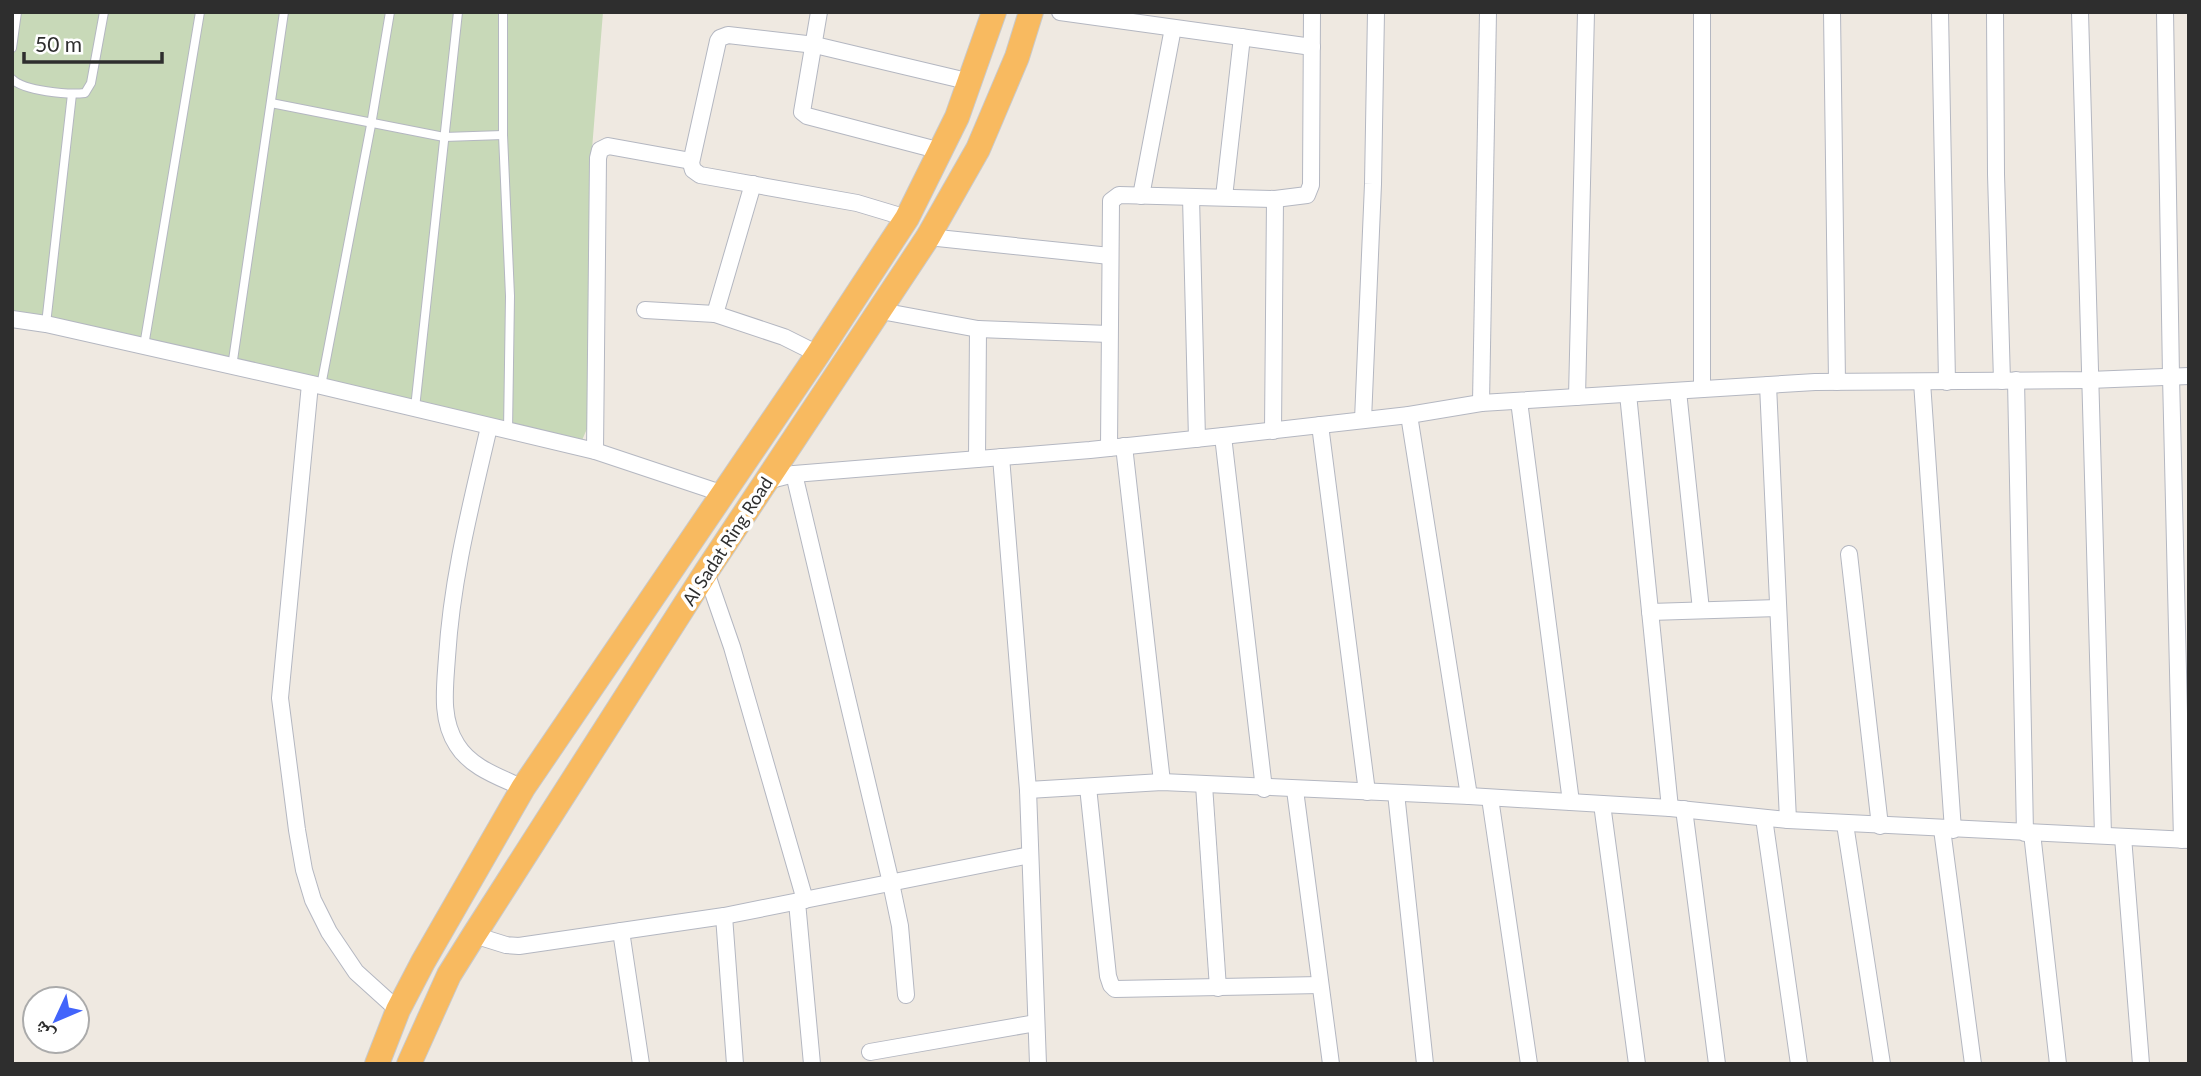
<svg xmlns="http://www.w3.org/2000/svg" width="2201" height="1076" viewBox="0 0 2201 1076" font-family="Lato,'Noto Naskh Arabic',sans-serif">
  <rect width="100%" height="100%" fill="#efe9e1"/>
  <path fill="#c8d9b8" d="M12 12H603L590 174 589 424 580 445 12 311Z"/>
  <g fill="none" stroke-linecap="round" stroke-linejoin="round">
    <g stroke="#b4b7c1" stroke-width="10">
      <g id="service">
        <path d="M503 12V135L510 296 508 431"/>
        <path d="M12 48 17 12"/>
        <path d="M12 79C24 91 68 95 85 93L91 83 104 12"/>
        <path d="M271 103 444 137 503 135"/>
        <path d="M46 324 72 94"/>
        <path d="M144 346 200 12"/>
        <path d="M232 367 284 12"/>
        <path d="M321 386 371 125 390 12"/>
        <path d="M415 408 458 12"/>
      </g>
    </g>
    <g stroke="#b4b7c1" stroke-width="18">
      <g id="minor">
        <path d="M819 12 802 112 807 116 941 151"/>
        <path d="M1060 12 1312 47"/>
        <path d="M1832 12 1837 382"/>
        <path d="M1940 12 1947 382"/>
        <path d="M1995 12 1996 174 2002 381"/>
        <path d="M2080 12 2103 835"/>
        <path d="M2165 12 2171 376 2182 840"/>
        <path d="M1141 196 1173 28"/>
        <path d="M1191 197 1197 439"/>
        <path d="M1224 197 1242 37"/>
        <path d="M907 218 857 203 700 175 693 170 691 163 718 41 720 38 728 35 815 45 971 82"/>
        <path d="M928 237 1110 256"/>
        <path d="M645 310 715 314 784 337 818 354"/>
        <path d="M881 311 978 329 1109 334"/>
        <path d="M715 314 753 184"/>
        <path d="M12 319 46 324 321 386 595 451 724 494"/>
        <path d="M2016 380 2025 833"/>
        <path d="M1922 382 1953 830"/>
        <path d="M310 384 280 698 297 830 304 870 313 900 329 932 356 972 398 1010"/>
        <path d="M1768 385 1788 820"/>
        <path d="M1702 389V12"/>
        <path d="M1678 391 1701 610"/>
        <path d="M1628 394 1670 808"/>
        <path d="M1577 397 1586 12"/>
        <path d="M1519 401 1571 802"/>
        <path d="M1481 403 1488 12"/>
        <path d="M1409 415 1469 796"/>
        <path d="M1363 420 1373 184 1376 12"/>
        <path d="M1320 425 1367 792"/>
        <path d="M489 427C471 505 452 577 447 657 445 687 440 719 457 745 471 768 500 777 523 788"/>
        <path d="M1273 431 1275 199"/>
        <path d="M1223 436 1264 789"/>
        <path d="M1124 446 1162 782"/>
        <path d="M1109 448 1111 201 1119 195 1275 199 1307 195 1311 185 1312 12"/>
        <path d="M595 451 598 158 600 150 608 146 691 161"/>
        <path d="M1001 457 1028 790 1038 1064"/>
        <path d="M977 459 978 329"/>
        <path d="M794 474 891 883 900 926 906 995"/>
        <path d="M767 481 794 474 1090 450 1223 436 1409 415 1481 403 1815 382 2089 380 2189 376"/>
        <path d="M1849 554 1880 826"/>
        <path d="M706 572 732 647 805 900"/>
        <path d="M1650 612 1778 608"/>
        <path d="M1204 785 1218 988"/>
        <path d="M1088 787 1108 976 1111 985 1115 989 1320 985"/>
        <path d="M1028 790 1162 782 1469 796 1670 808 1788 820 2189 840"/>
        <path d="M1295 790 1331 1064"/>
        <path d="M1396 793 1425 1064"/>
        <path d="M1490 798 1529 1064"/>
        <path d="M1602 804 1637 1064"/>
        <path d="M1684 809 1717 1064"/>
        <path d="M1764 818 1799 1064"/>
        <path d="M1845 824 1882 1064"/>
        <path d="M1942 829 1973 1064"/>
        <path d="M2032 833 2058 1064"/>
        <path d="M2123 837 2141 1064"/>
        <path d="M797 902 812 1064"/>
        <path d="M724 916 1030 855"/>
        <path d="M621 931 641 1064"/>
        <path d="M474 935 506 945 519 946 724 916 735 1064"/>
        <path d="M870 1052 1036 1023"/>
      </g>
    </g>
    <g stroke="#c9c9c9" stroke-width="26">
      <g id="trunk">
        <path d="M377 1064 398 1010 423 962 523 788 818 354 907 218 957 117 994 12"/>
        <path d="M409 1064 449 975 474 935 706 572 928 237 978 149 1017 57 1031 12"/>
      </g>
    </g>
    <use href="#service" stroke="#fff" stroke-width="8"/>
    <use href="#minor" stroke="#fff" stroke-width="16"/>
    <use href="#trunk" stroke="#f8ba60" stroke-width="24"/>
  </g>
  <g text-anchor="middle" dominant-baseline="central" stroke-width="7" stroke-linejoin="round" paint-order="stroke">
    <g font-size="18" fill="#2e2e2e" stroke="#fff">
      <text transform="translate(727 541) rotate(-57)">Al Sadat Ring Road</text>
    </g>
  </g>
  <rect width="2201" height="1076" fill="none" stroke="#2e2e2e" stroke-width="28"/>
  <g transform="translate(56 1020) rotate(226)"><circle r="33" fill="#ffffff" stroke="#ababab" stroke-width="2"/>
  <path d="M0-5L12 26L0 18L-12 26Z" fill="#4264fb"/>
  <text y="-10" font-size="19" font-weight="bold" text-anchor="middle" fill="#2e2e2e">ش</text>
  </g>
  <path d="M24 52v10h138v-10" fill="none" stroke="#2e2e2e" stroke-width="3.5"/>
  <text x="35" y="52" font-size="21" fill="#2e2e2e" stroke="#ffffff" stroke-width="5" paint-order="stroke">50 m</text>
</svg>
